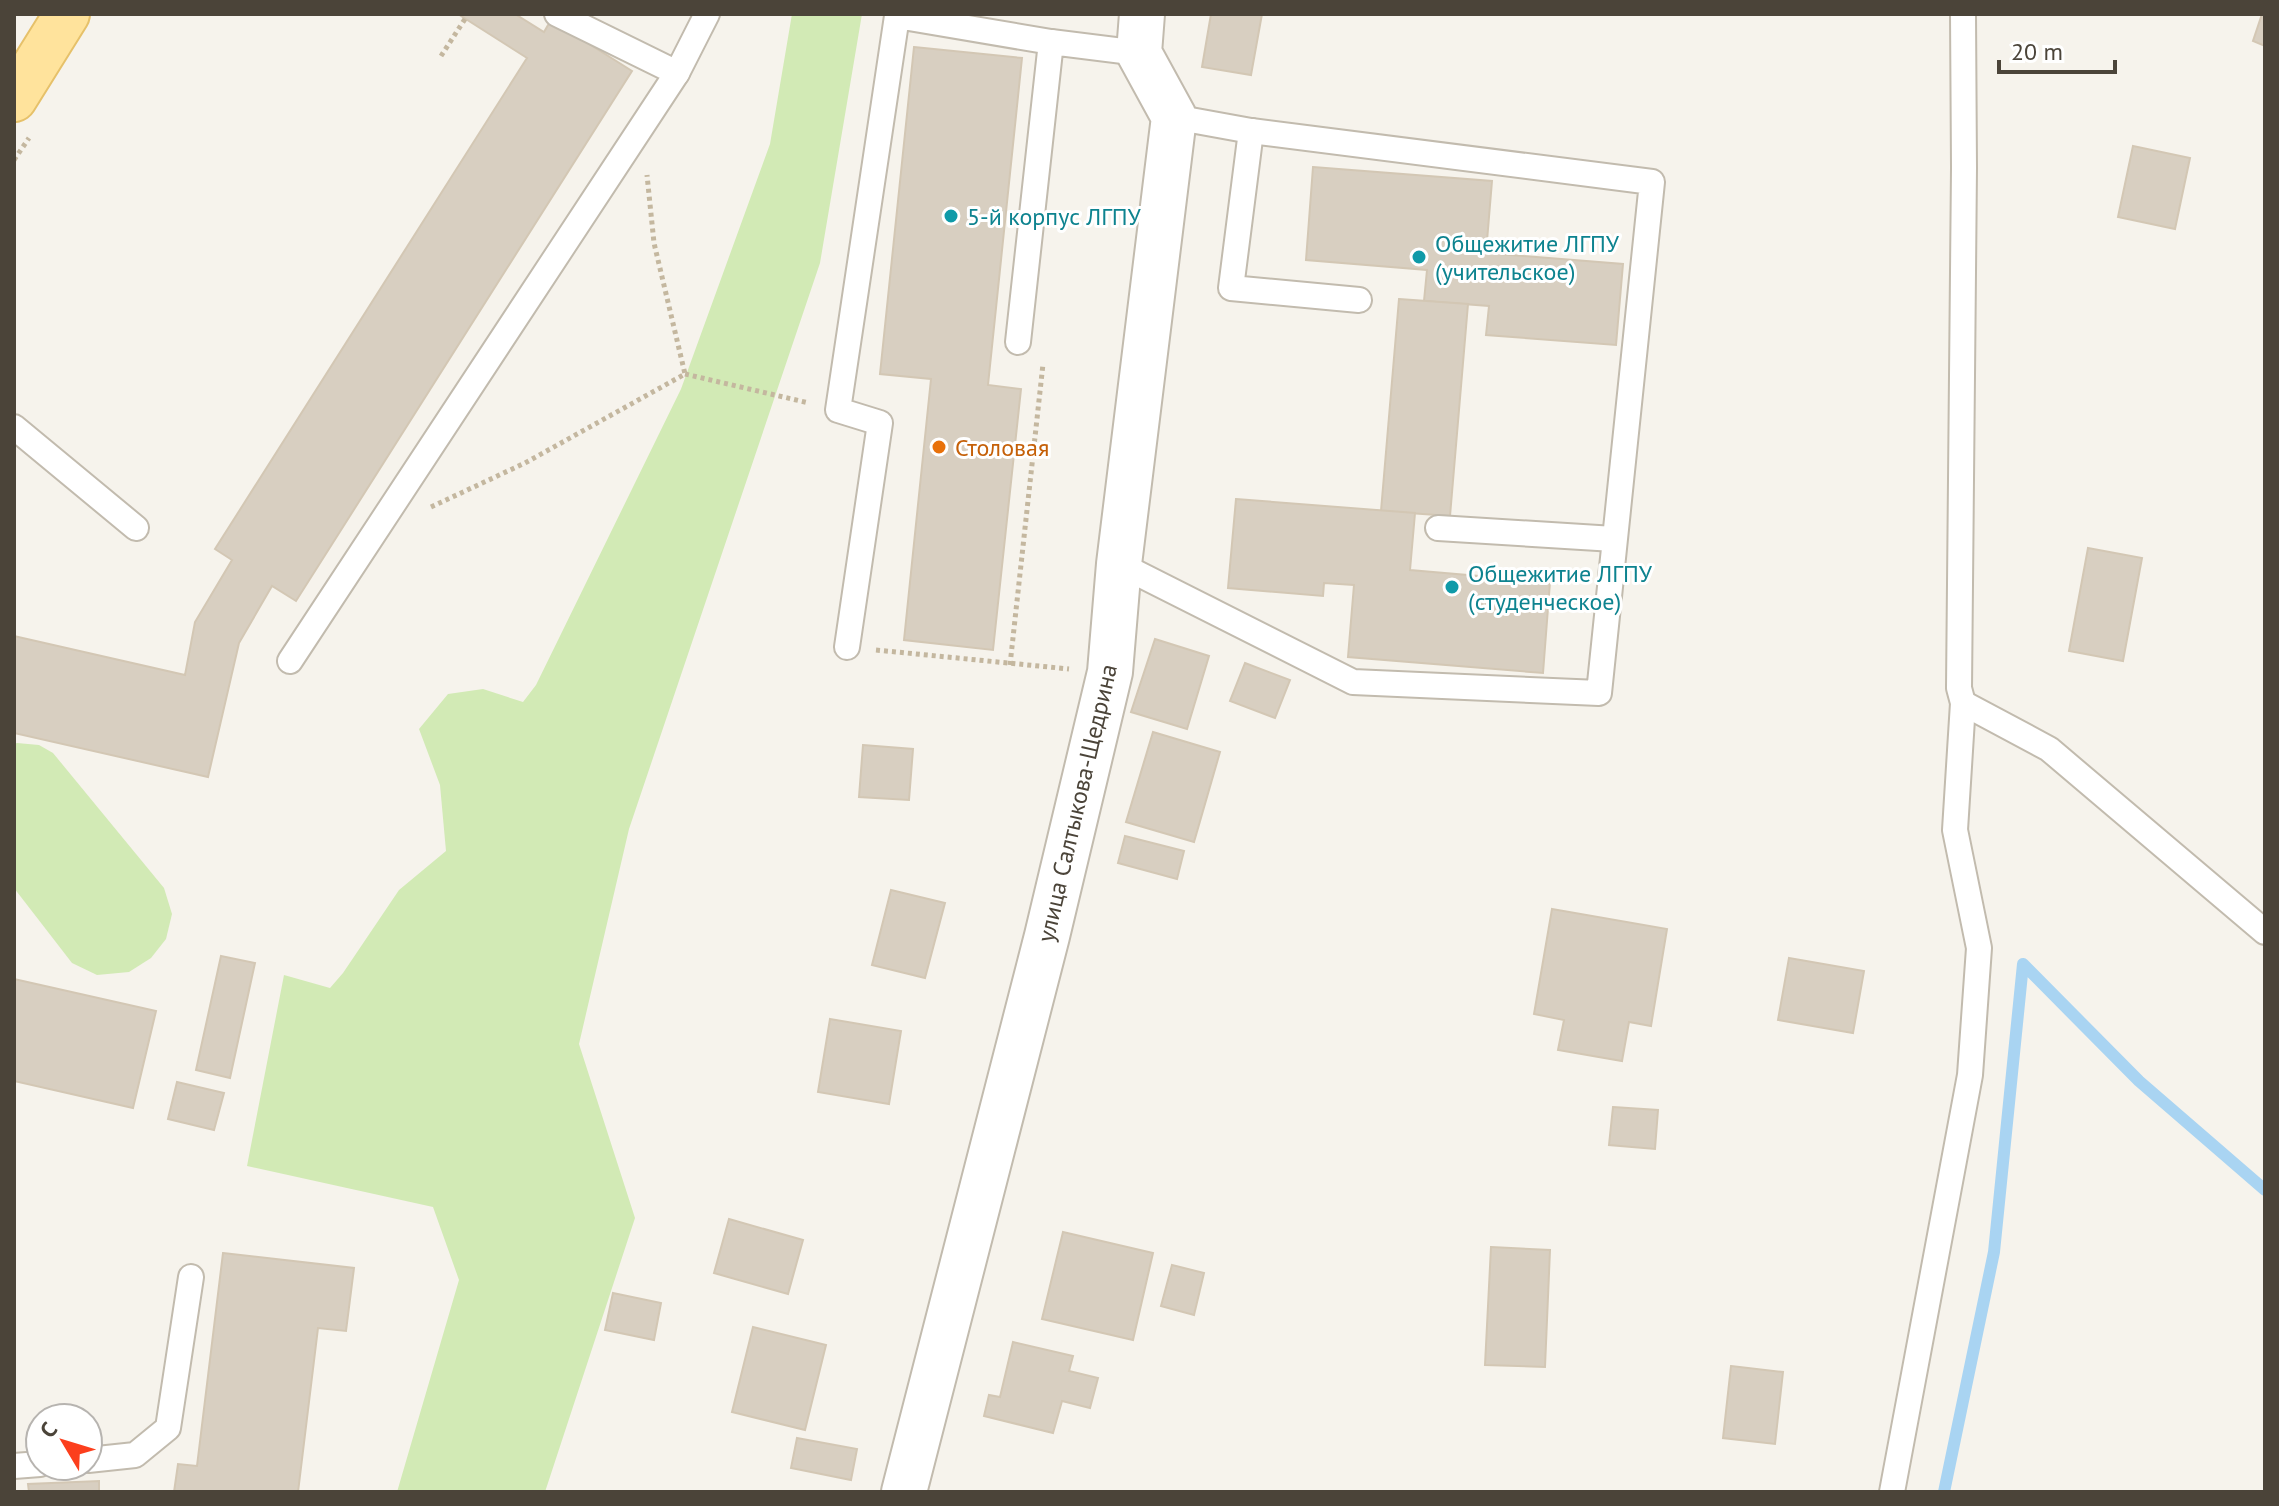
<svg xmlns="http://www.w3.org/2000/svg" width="2279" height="1506" viewBox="0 0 2279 1506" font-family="'PT Sans',sans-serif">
  <rect width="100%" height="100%" fill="#f6f3ec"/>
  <g fill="#d2eab5">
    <path d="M792 14H862L820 263 629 829 579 1044 635 1218 545 1492H397L459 1280 433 1207 247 1166 284 975 330 988 343 973 399 890 446 851 440 785 419 729 448 694 483 689 523 702 536 685 681 389 770 144Z"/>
    <path d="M17 743 39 745 53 753 164 888 172 914 166 939 151 958 129 972 97 975 72 963 14 888V744Z"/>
  </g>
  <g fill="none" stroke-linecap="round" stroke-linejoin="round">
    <path stroke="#a9d4f2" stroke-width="12" d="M1944 1492 1994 1252 2023 964 2139 1081 2265 1190"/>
  </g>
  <g fill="#d8cfc1" stroke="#d3c7b4" stroke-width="2">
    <path d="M458 14H515L544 32 551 20 632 71 296 601 272 586 239 643 208 777 14 733V636L185 675 195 622 232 560 215 549 527 58Z"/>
    <path d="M1211 14H1262L1251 75 1202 67Z"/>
    <path d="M2262 14H2265V46L2253 41Z"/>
    <path d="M914 47 1022 58 988 385 1021 389 993 650 904 640 931 379 880 374Z"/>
    <path d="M2133 146 2190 158 2175 229 2118 217Z"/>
    <path d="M1313 167 1492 181 1486 253 1623 264 1616 345 1486 335 1489 306 1424 301 1427 270 1306 260Z"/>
    <path d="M1399 299 1468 304 1450 516 1381 511Z"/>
    <path d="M1236 499 1415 513 1410 570 1550 582 1543 673 1348 657 1354 585 1324 583 1323 596 1228 588Z"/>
    <path d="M2088 548 2142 558 2123 661 2069 651Z"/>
    <path d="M1155 639 1209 656 1187 729 1131 712Z"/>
    <path d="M1245 663 1290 680 1275 718 1230 701Z"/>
    <path d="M1153 732 1220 752 1194 842 1126 822Z"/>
    <path d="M863 745 913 749 909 800 859 797Z"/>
    <path d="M1125 836 1184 851 1177 879 1118 863Z"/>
    <path d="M891 890 945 903 925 978 872 965Z"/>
    <path d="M1552 909 1667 929 1651 1026 1629 1022 1622 1061 1558 1050 1564 1020 1534 1014Z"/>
    <path d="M221 956 255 963 230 1078 196 1070Z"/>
    <path d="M1789 958 1864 971 1853 1033 1778 1020Z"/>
    <path d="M14 979 156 1011 133 1108 14 1081Z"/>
    <path d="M830 1019 901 1031 889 1104 818 1092Z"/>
    <path d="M177 1082 224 1093 214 1130 168 1119Z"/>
    <path d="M1613 1107 1658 1110 1655 1149 1609 1145Z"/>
    <path d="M729 1219 803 1240 788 1294 714 1273Z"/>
    <path d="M1063 1232 1153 1253 1133 1340 1042 1319Z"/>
    <path d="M1491 1247 1550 1250 1545 1367 1485 1365Z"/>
    <path d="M223 1253 354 1268 346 1331 318 1328 298 1492H174L178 1464 197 1466Z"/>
    <path d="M1172 1265 1204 1273 1194 1315 1161 1306Z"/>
    <path d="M613 1293 661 1303 654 1340 605 1330Z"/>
    <path d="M753 1327 826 1345 805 1430 732 1412Z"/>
    <path d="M1013 1342 1073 1356 1069 1371 1098 1378 1090 1408 1062 1401 1053 1433 984 1416 989 1395 1000 1397Z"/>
    <path d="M1731 1366 1783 1372 1775 1444 1723 1438Z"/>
    <path d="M797 1438 857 1449 851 1480 791 1468Z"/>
    <path d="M99 1481V1492H29L28 1484Z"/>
  </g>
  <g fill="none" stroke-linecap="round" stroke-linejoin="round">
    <g stroke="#c2bbae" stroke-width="28">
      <g id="lane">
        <path d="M677 73 707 14"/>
        <path d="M1251 131 1231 288 1359 300"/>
        <path d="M1018 342 1051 42 1139 53"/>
        <path d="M14 427 136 528"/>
        <path d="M1438 528 1614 539"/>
        <path d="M1119 564 1353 682 1599 693 1652 182 1251 131 1174 117"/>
        <path d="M847 647 880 423 838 410 897 16 1051 42"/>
        <path d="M290 661 677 73 557 14"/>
        <path d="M1963 703 2049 749 2265 932"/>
        <path d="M88 1460 135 1455 168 1428 191 1277"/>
        <path d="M14 1466 40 1464"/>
        <path d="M1892 1492 1970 1075 1979 948 1955 830 1963 703 1959 688 1964 168 1963 14"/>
      </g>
    </g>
    <g stroke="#c2bbae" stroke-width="48">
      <path id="street" d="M904 1492 1047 936 1110 672 1119 564 1174 117 1139 53 1142 14"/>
    </g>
    <g stroke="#e6c16a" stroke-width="48">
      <path id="primary" d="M14 99 67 14"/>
    </g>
    <g stroke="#c4b79f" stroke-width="5" stroke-dasharray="4 4" stroke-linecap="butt">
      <path d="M441 56 465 19"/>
      <path d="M14 160 29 138"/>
      <path d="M685 374 809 403"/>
      <path d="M431 507 525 463 685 374 654 243 647 175"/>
      <path d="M876 650 1069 669"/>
      <path d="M1010 665 1043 364"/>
    </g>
    <use href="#lane" stroke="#fff" stroke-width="24"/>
    <use href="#street" stroke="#fff" stroke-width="44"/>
    <use href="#primary" stroke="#ffe39c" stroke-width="44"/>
  </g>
  <g fill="#0f9aa8" stroke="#fff" stroke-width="3">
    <circle cx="951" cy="216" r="8"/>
    <circle cx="1419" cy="257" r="8"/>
    <circle cx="1452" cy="587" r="8"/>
  </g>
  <circle fill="#e8710a" stroke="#fff" stroke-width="3" cx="939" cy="447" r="8"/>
  <g text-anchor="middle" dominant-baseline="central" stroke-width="6" stroke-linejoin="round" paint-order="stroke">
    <g font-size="24" fill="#0d838f" stroke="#fff" text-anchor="start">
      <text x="967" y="216">5-й корпус ЛГПУ</text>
      <text x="1435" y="243">Общежитие ЛГПУ<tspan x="1435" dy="28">(учительское)</tspan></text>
      <text x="1468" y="573">Общежитие ЛГПУ<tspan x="1468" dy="28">(студенческое)</tspan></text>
    </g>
    <g font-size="24" fill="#c56008" stroke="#fff" text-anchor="start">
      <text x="955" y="447">Столовая</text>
    </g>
    <g font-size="24" fill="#4b4439" stroke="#fff">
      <text transform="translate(1077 803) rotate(-77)">улица Салтыкова-Щедрина</text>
    </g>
  </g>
  <rect width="2279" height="1506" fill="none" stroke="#4b4439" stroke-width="32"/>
  <g transform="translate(64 1442) rotate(308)"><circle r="38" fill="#ffffff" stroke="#b7b4b0" stroke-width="2"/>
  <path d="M0-6L14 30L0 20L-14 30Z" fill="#fc3f1d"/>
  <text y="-12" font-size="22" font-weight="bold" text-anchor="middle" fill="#4b4439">С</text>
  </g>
  <path d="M1999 60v12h116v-12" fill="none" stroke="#4b4439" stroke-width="4"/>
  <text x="2011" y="60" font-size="24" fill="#4b4439" stroke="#ffffff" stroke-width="6" paint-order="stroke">20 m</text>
</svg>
